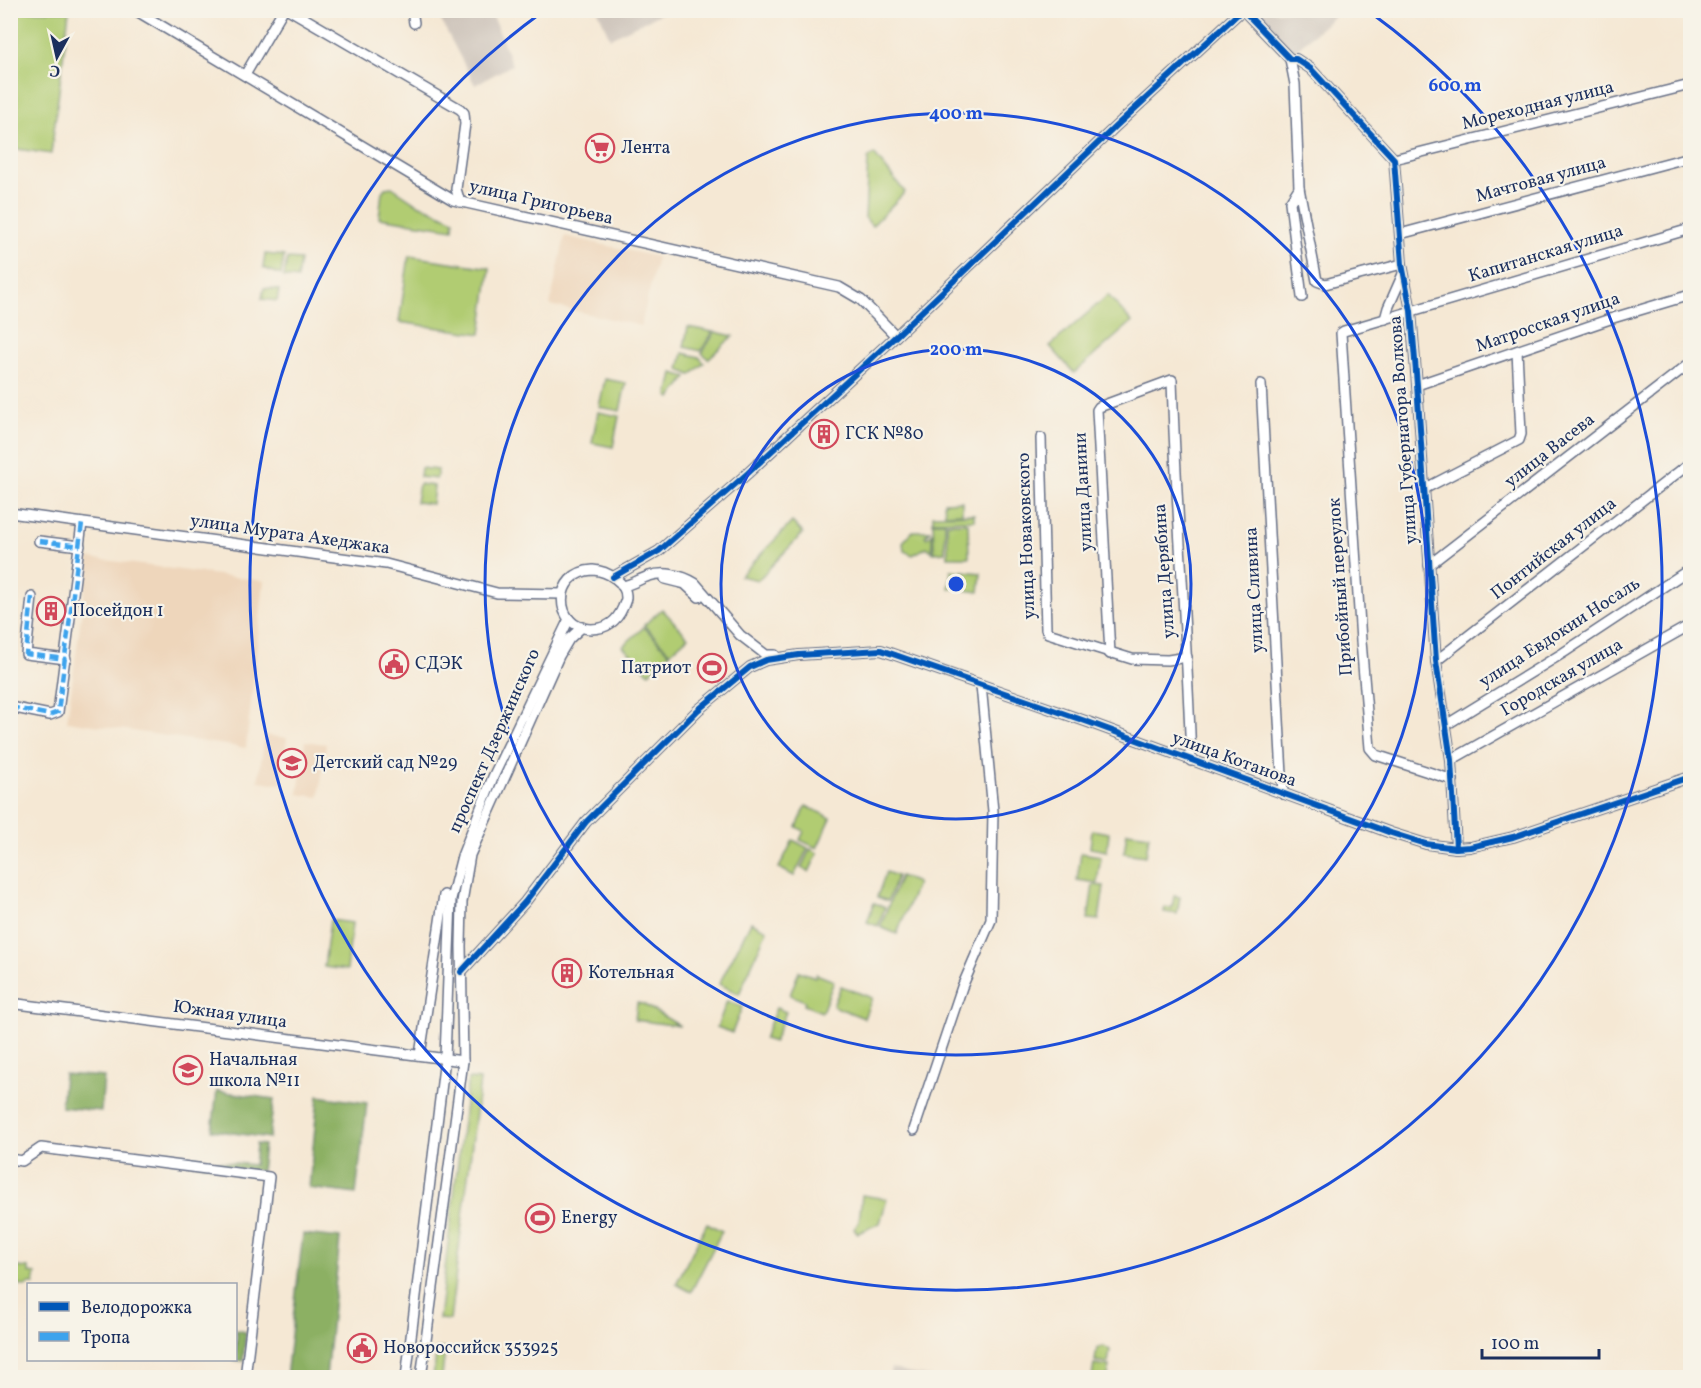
<svg xmlns="http://www.w3.org/2000/svg" width="1701" height="1388" viewBox="0 0 1701 1388" font-family="Vollkorn,serif">
  <rect width="100%" height="100%" fill="#f7f3e8"/>
  <filter id="ink" filterUnits="userSpaceOnUse"><feTurbulence type="fractalNoise" baseFrequency=".0167" numOctaves="2"/><feDisplacementMap in="SourceGraphic" scale="12" xChannelSelector="R" yChannelSelector="G"/><feConvolveMatrix kernelMatrix="1 2 1 2 8 2 1 2 1" color-interpolation-filters="sRGB"/></filter>
  <filter id="wash" filterUnits="userSpaceOnUse"><feTurbulence type="fractalNoise" baseFrequency=".008" numOctaves="4" result="noise"/><feDisplacementMap in="SourceGraphic" scale="24" xChannelSelector="R" yChannelSelector="G"/><feGaussianBlur stdDeviation="1.35" result="paint"/><feColorMatrix in="noise" values="0 0 0 0 0 0 0 0 0 0 0 0 0 0 0 0 0 1.4 0 .05"/><feComposite in="paint" operator="in"/></filter>
  <g filter="url(#wash)">
    <rect width="100%" height="100%" fill="#f5e8d4"/>
    <g fill="#eed6bb">
      <path d="M565 236 657 257 641 326 550 305Z"/>
      <path d="M89 558 264 581 246 748 67 721Z"/>
      <path d="M265 735 287 738 285 753 303 756 305 741 326 744 319 797 298 794 301 772 283 769 281 784 258 781Z"/>
    </g>
    <g fill="#ccc2b9">
      <path d="M436 11H491L512 65 475 85Z"/>
      <path d="M598 11H666L610 38Z"/>
      <path d="M1251 11H1340L1291 54Z"/>
      <path d="M891 1368 907 1373 934 1377H890Z"/>
    </g>
    <g fill="#b1cc72" stroke="#667e68" stroke-width="1.5">
      <path d="M10 11H69L51 154 11 148Z"/>
      <path d="M874 154 905 192 872 226 865 218 868 159Z"/>
      <path d="M392 187 416 203 454 220 453 229 379 218 382 192 385 188Z"/>
      <path d="M265 254 284 256 281 275 263 268Z"/>
      <path d="M409 256 490 268 481 334 399 322Z"/>
      <path d="M287 259 300 260 297 279 284 277Z"/>
      <path d="M264 288 279 290 277 301 262 299Z"/>
      <path d="M1108 295 1132 322 1074 373 1050 346Z"/>
      <path d="M688 327 713 332 701 351 684 347Z"/>
      <path d="M715 332 733 336 708 359 702 353Z"/>
      <path d="M683 353 699 357 704 363 691 375 679 370Z"/>
      <path d="M673 373 687 377 671 398 668 396Z"/>
      <path d="M605 379 626 383 620 411 599 407Z"/>
      <path d="M598 412 619 416 613 447 592 443Z"/>
      <path d="M421 468 438 470 436 479 420 477Z"/>
      <path d="M419 484 434 486 432 504 416 502Z"/>
      <path d="M962 501V513L945 514 944 502Z"/>
      <path d="M974 514V520L933 521V515Z"/>
      <path d="M792 522 803 533 758 580 740 576Z"/>
      <path d="M933 522H945V552L934 553Z"/>
      <path d="M947 523H968L969 557H948Z"/>
      <path d="M913 531H930L925 536 927 538 932 533V552L927 547 913 555 904 551 903 542Z"/>
      <path d="M951 570 981 573 979 592 949 588Z"/>
      <path d="M662 609 688 637 670 653 644 625Z"/>
      <path d="M644 627 670 654 649 673 623 646Z"/>
      <path d="M806 806 831 818 817 848 800 840 804 831 797 827Z"/>
      <path d="M1092 830 1109 833 1107 851 1090 848Z"/>
      <path d="M1127 832 1149 835 1146 856 1124 853Z"/>
      <path d="M793 840 808 848 794 876 779 868Z"/>
      <path d="M810 849 818 853 809 872 801 868Z"/>
      <path d="M1081 853 1101 856 1097 883 1077 880Z"/>
      <path d="M886 872 897 876 888 901 877 897Z"/>
      <path d="M900 876 917 883 897 934 880 927Z"/>
      <path d="M1093 885 1104 886 1099 920 1088 919Z"/>
      <path d="M1174 896 1180 897 1177 914 1164 912 1165 907 1172 908Z"/>
      <path d="M874 903 885 907 878 926 867 922Z"/>
      <path d="M330 920 352 923 347 970 324 967Z"/>
      <path d="M751 922 767 930 739 994 719 984Z"/>
      <path d="M799 971 815 977 816 974 834 981 822 1012 804 1005 805 1001 790 995Z"/>
      <path d="M841 986 872 998 864 1018 833 1006Z"/>
      <path d="M727 1001 742 1007 732 1033 717 1027Z"/>
      <path d="M637 1003 643 1004 680 1026 635 1020Z"/>
      <path d="M776 1008 786 1012 774 1042 764 1039Z"/>
      <path d="M468 1079 480 1080 450 1320 439 1319Z"/>
      <path d="M862 1195 887 1199 880 1223 858 1233 854 1229 859 1222Z"/>
      <path d="M707 1223 722 1231 691 1292 676 1284Z"/>
      <path d="M16 1267 29 1268V1273L36 1274 34 1284H28V1286L14 1285Z"/>
      <path d="M1104 1346 1110 1350 1108 1363 1095 1361 1097 1348Z"/>
      <path d="M437 1348 445 1349 442 1377H433Z"/>
      <path d="M1094 1364 1109 1366 1108 1377H1092Z"/>
    </g>
    <g fill="#8cb064" stroke="#547061" stroke-width="1.5">
      <path d="M64 1074 104 1077 101 1111 61 1107Z"/>
      <path d="M217 1091 274 1099 269 1138 212 1130Z"/>
      <path d="M318 1096 367 1103 356 1194 309 1188Z"/>
      <path d="M256 1144 264 1145 261 1171 196 1164 197 1159 254 1165Z"/>
      <path d="M303 1234 340 1238 326 1377H286Z"/>
      <path d="M236 1330 246 1332 243 1361 234 1360 237 1336Z"/>
    </g>
  </g>
  <g filter="url(#ink)">
    <g fill="none" stroke-linecap="round" stroke-linejoin="round">
      <g stroke="#677087" stroke-width="12">
        <g id="minor">
          <path d="M135 10 453 200 839 287 861 300 896 336"/>
          <path d="M290 10 460 109 464 113 465 124 456 189 460 202"/>
          <path d="M412 10 414 23"/>
          <path d="M1243 10 1290 59H1296L1311 69 1394 159 1402 264 1411 311 1417 385 1436 661 1451 760 1456 848"/>
          <path d="M1290 59 1295 84 1299 188 1290 202 1302 297"/>
          <path d="M245 75 283 10"/>
          <path d="M1394 159 1690 85"/>
          <path d="M1299 188 1317 281 1325 284 1402 264"/>
          <path d="M1400 234 1690 157"/>
          <path d="M1385 319 1388 308 1403 274"/>
          <path d="M1261 384 1283 794"/>
          <path d="M1417 385 1613 318 1690 295"/>
          <path d="M1041 438 1046 629 1048 633 1132 659 1168 660 1187 657"/>
          <path d="M1424 489 1519 440 1521 434 1517 351"/>
          <path d="M10 513 386 564 497 593 562 594"/>
          <path d="M39 541 80 546"/>
          <path d="M1429 565 1690 363"/>
          <path d="M593 570C607 571 627 582 626 598 626 601 624 604 623 607 617 621 608 629 591 629 553 628 552 572 593 570Z"/>
          <path d="M613 577 659 551 748 473 896 336 1116 126 1242 10"/>
          <path d="M665 579 685 584 699 597"/>
          <path d="M622 586C632 585 639 579 649 576 664 571 682 575 695 583L740 635 766 655H775"/>
          <path d="M32 597 26 654 66 659"/>
          <path d="M1110 654 1097 410 1099 407 1172 380C1176 507 1187 634 1191 761"/>
          <path d="M1436 661 1690 463"/>
          <path d="M10 707 50 715 58 712 82 523"/>
          <path d="M1446 725 1563 653 1690 569"/>
          <path d="M1451 760 1690 625"/>
          <path d="M1453 780 1376 755 1370 748 1361 641 1341 333 1344 331 1690 229"/>
          <path d="M461 972 525 902 586 822 698 710 750 667 766 660 799 655 881 650 1088 722 1391 833 1426 844 1456 848 1470 847 1513 837 1690 777"/>
          <path d="M10 1003 463 1061"/>
          <path d="M420 1055 444 895"/>
          <path d="M914 1130 962 987 991 920 993 811 981 685"/>
          <path d="M10 1159 22 1161 41 1148 269 1177 245 1378"/>
          <path d="M406 1378 445 1058 451 899 462 856 493 777 569 619"/>
          <path d="M421 1378 463 1061 461 946 462 902 470 855 559 656 569 639 582 627"/>
        </g>
      </g>
      <use href="#minor" stroke="#fff" stroke-width="9"/>
      <g stroke="#3da3ed" stroke-width="4.5" stroke-dasharray="9 4.5" stroke-linecap="butt">
        <path d="M39 541 80 546"/>
        <path d="M32 597 26 654 66 659"/>
        <path d="M10 707 50 715 58 712 82 523"/>
      </g>
      <g stroke="#f7f3e8" stroke-width="10">
        <g id="cycleway">
          <path d="M1243 10 1290 59H1296L1311 69 1394 159 1402 264 1411 311 1417 385 1436 661 1451 760 1456 848"/>
          <path d="M613 577 659 551 748 473 896 336 1116 126 1242 10"/>
          <path d="M461 972 525 902 586 822 698 710 750 667 766 660 799 655 881 650 1088 722 1391 833 1426 844 1456 848 1470 847 1513 837 1690 777"/>
        </g>
      </g>
      <use href="#cycleway" stroke="#0057b8" stroke-width="6"/>
    </g>
  </g>
  <g fill="none" stroke="#1d4ed8" stroke-width="3">
    <circle cx="956" cy="584" r="235"/>
    <circle cx="956" cy="584" r="471"/>
    <path d="M1371 13A706 706 0 1 1 541 13"/>
  </g>
  <defs>
    <g id="supermarket-ring" transform="scale(1.5)"><circle r="9.5" fill="#f7f3e8" stroke="#d1495b" stroke-width="1.5"/><path d="M-6-5.5h2.5l.6 2H6L4.5 2H-2.5L-4.4-4H-6ZM-1.5 3.2a1.3 1.3 0 1 0 .1 0ZM3 3.2a1.3 1.3 0 1 0 .1 0Z" fill="#d1495b"/></g>
    <g id="building-ring" transform="scale(1.5)"><circle r="9.5" fill="#f7f3e8" stroke="#d1495b" stroke-width="1.5"/><path d="M-4-6H4V6H1V3H-1V6H-4ZM-2.5-4.3h1.7v1.8h-1.7ZM.8-4.3h1.7v1.8H.8ZM-2.5-1h1.7V.8h-1.7ZM.8-1h1.7V.8H.8Z" fill="#d1495b"/></g>
    <g id="civic-ring" transform="scale(1.5)"><circle r="9.5" fill="#f7f3e8" stroke="#d1495b" stroke-width="1.5"/><path d="M-.6-6.5H3V-4.5H.6V-3L4-1V1h2V6H-6V1h2V-1L-.6-3ZM-1.2 2.5V6h2.4V2.5Z" fill="#d1495b"/></g>
    <g id="stadium-ring" transform="scale(1.5)"><circle r="9.5" fill="#f7f3e8" stroke="#d1495b" stroke-width="1.5"/><path d="M0-5a6.5 5 0 1 0 0 10a6.5 5 0 1 0 0-10ZM-3.5-1.8h7v3.6h-7Z" fill="#d1495b"/></g>
    <g id="school-ring" transform="scale(1.5)"><circle r="9.5" fill="#f7f3e8" stroke="#d1495b" stroke-width="1.5"/><path d="M0-5L7-2L0 1L-7-2ZM-4 1L0 2.5L4 1V4Q0 6-4 4Z" fill="#d1495b"/></g>
  </defs>
  <g fill-rule="evenodd">
    <use href="#supermarket-ring" x="600" y="148"/>
    <use href="#building-ring" x="824" y="434"/>
    <use href="#building-ring" x="51" y="611"/>
    <use href="#civic-ring" x="394" y="664"/>
    <use href="#stadium-ring" x="712" y="668"/>
    <use href="#school-ring" x="292" y="763"/>
    <use href="#building-ring" x="567" y="973"/>
    <use href="#school-ring" x="188" y="1070"/>
    <use href="#stadium-ring" x="540" y="1218"/>
    <use href="#civic-ring" x="362" y="1348"/>
  </g>
  <g text-anchor="middle" dominant-baseline="central" stroke-width="4.5" stroke-linejoin="round" paint-order="stroke">
    <g font-size="18" fill="#1b2f5e" stroke="#f7f3e8">
      <text transform="translate(1538 106) rotate(-14)">Мореходная улица</text>
      <text transform="translate(1541 180) rotate(-15)">Мачтовая улица</text>
      <text transform="translate(541 203) rotate(13)">улица Григорьева</text>
      <text transform="translate(1546 254) rotate(-17)">Капитанская улица</text>
      <text transform="translate(1548 323) rotate(-19)">Матросская улица</text>
      <text transform="translate(1404 430) rotate(-94)">улица Губернатора Волкова</text>
      <text transform="translate(1550 451) rotate(-38)">улица Васева</text>
      <text transform="translate(1084 492) rotate(-93)">улица Данини</text>
      <text transform="translate(290 535) rotate(8)">улица Мурата Ахеджака</text>
      <text transform="translate(1027 536) rotate(-92)">улица Новаковского</text>
      <text transform="translate(1554 549) rotate(-38)">Понтийская улица</text>
      <text transform="translate(1165 571) rotate(-94)">улица Дерябина</text>
      <text transform="translate(1341 587) rotate(-94)">Прибойный переулок</text>
      <text transform="translate(1255 590) rotate(-93)">улица Сливина</text>
      <text transform="translate(1560 633) rotate(-33)">улица Евдокии Носаль</text>
      <text transform="translate(1562 678) rotate(-30)">Городская улица</text>
      <text transform="translate(495 741) rotate(-66)">проспект Дзержинского</text>
      <text transform="translate(1234 760) rotate(20)">улица Котанова</text>
      <text transform="translate(230 1015) rotate(8)">Южная улица</text>
    </g>
    <g font-size="18" fill="#1b2f5e" stroke="#f7f3e8" text-anchor="start">
      <text x="621" y="148">Лента</text>
      <text x="845" y="434">ГСК №80</text>
      <text x="72" y="611">Посейдон 1</text>
      <text x="415" y="664">СДЭК</text>
      <text x="691" y="668" text-anchor="end">Патриот</text>
      <text x="313" y="763">Детский сад №29</text>
      <text x="588" y="973">Котельная</text>
      <text x="209" y="1060">Начальная<tspan x="209" dy="21">школа №11</tspan></text>
      <text x="561" y="1218">Energy</text>
      <text x="383" y="1348">Новороссийск 353925</text>
    </g>
  </g>
  <circle cx="956" cy="584" r="9" fill="#1d4ed8" stroke="#f7f3e8" stroke-width="3"/>
  <g font-size="18" text-anchor="middle" font-weight="bold" fill="#1d4ed8" stroke="#f7f3e8" stroke-width="4.5" stroke-linejoin="round" paint-order="stroke">
    <text x="1455" y="91">600 m</text>
    <text x="956" y="119">400 m</text>
    <text x="956" y="355">200 m</text>
  </g>
  <rect width="1701" height="1388" fill="none" stroke="#f7f3e8" stroke-width="36"/>
  <rect x="27" y="1283" width="210" height="78" fill="#f7f3e8" stroke="#9fa5b1" stroke-width="1.5"/>
  <rect x="39" y="1302" width="30" height="9" fill="#0057b8" stroke="#9fa5b1" stroke-width="1.5"/>
  <text x="81" y="1313" font-size="18" fill="#1b2f5e">Велодорожка</text>
  <rect x="39" y="1332" width="30" height="9" fill="#3da3ed" stroke="#9fa5b1" stroke-width="1.5"/>
  <text x="81" y="1343" font-size="18" fill="#1b2f5e">Тропа</text>
  <g transform="translate(57 57) rotate(188)" stroke="#f7f3e8" stroke-width="4.5" paint-order="stroke">
  <path d="M0-4.5L10 22L0 15L-10 22Z" fill="#1b2f5e"/>
  <text y="-9" font-size="16" font-weight="bold" text-anchor="middle" fill="#1b2f5e">С</text>
  </g>
  <path d="M1482 1349v9h117v-9" fill="none" stroke="#1b2f5e" stroke-width="3"/>
  <text x="1491" y="1349" font-size="18" fill="#1b2f5e" stroke="#f7f3e8" stroke-width="4.5" paint-order="stroke">100 m</text>
</svg>
